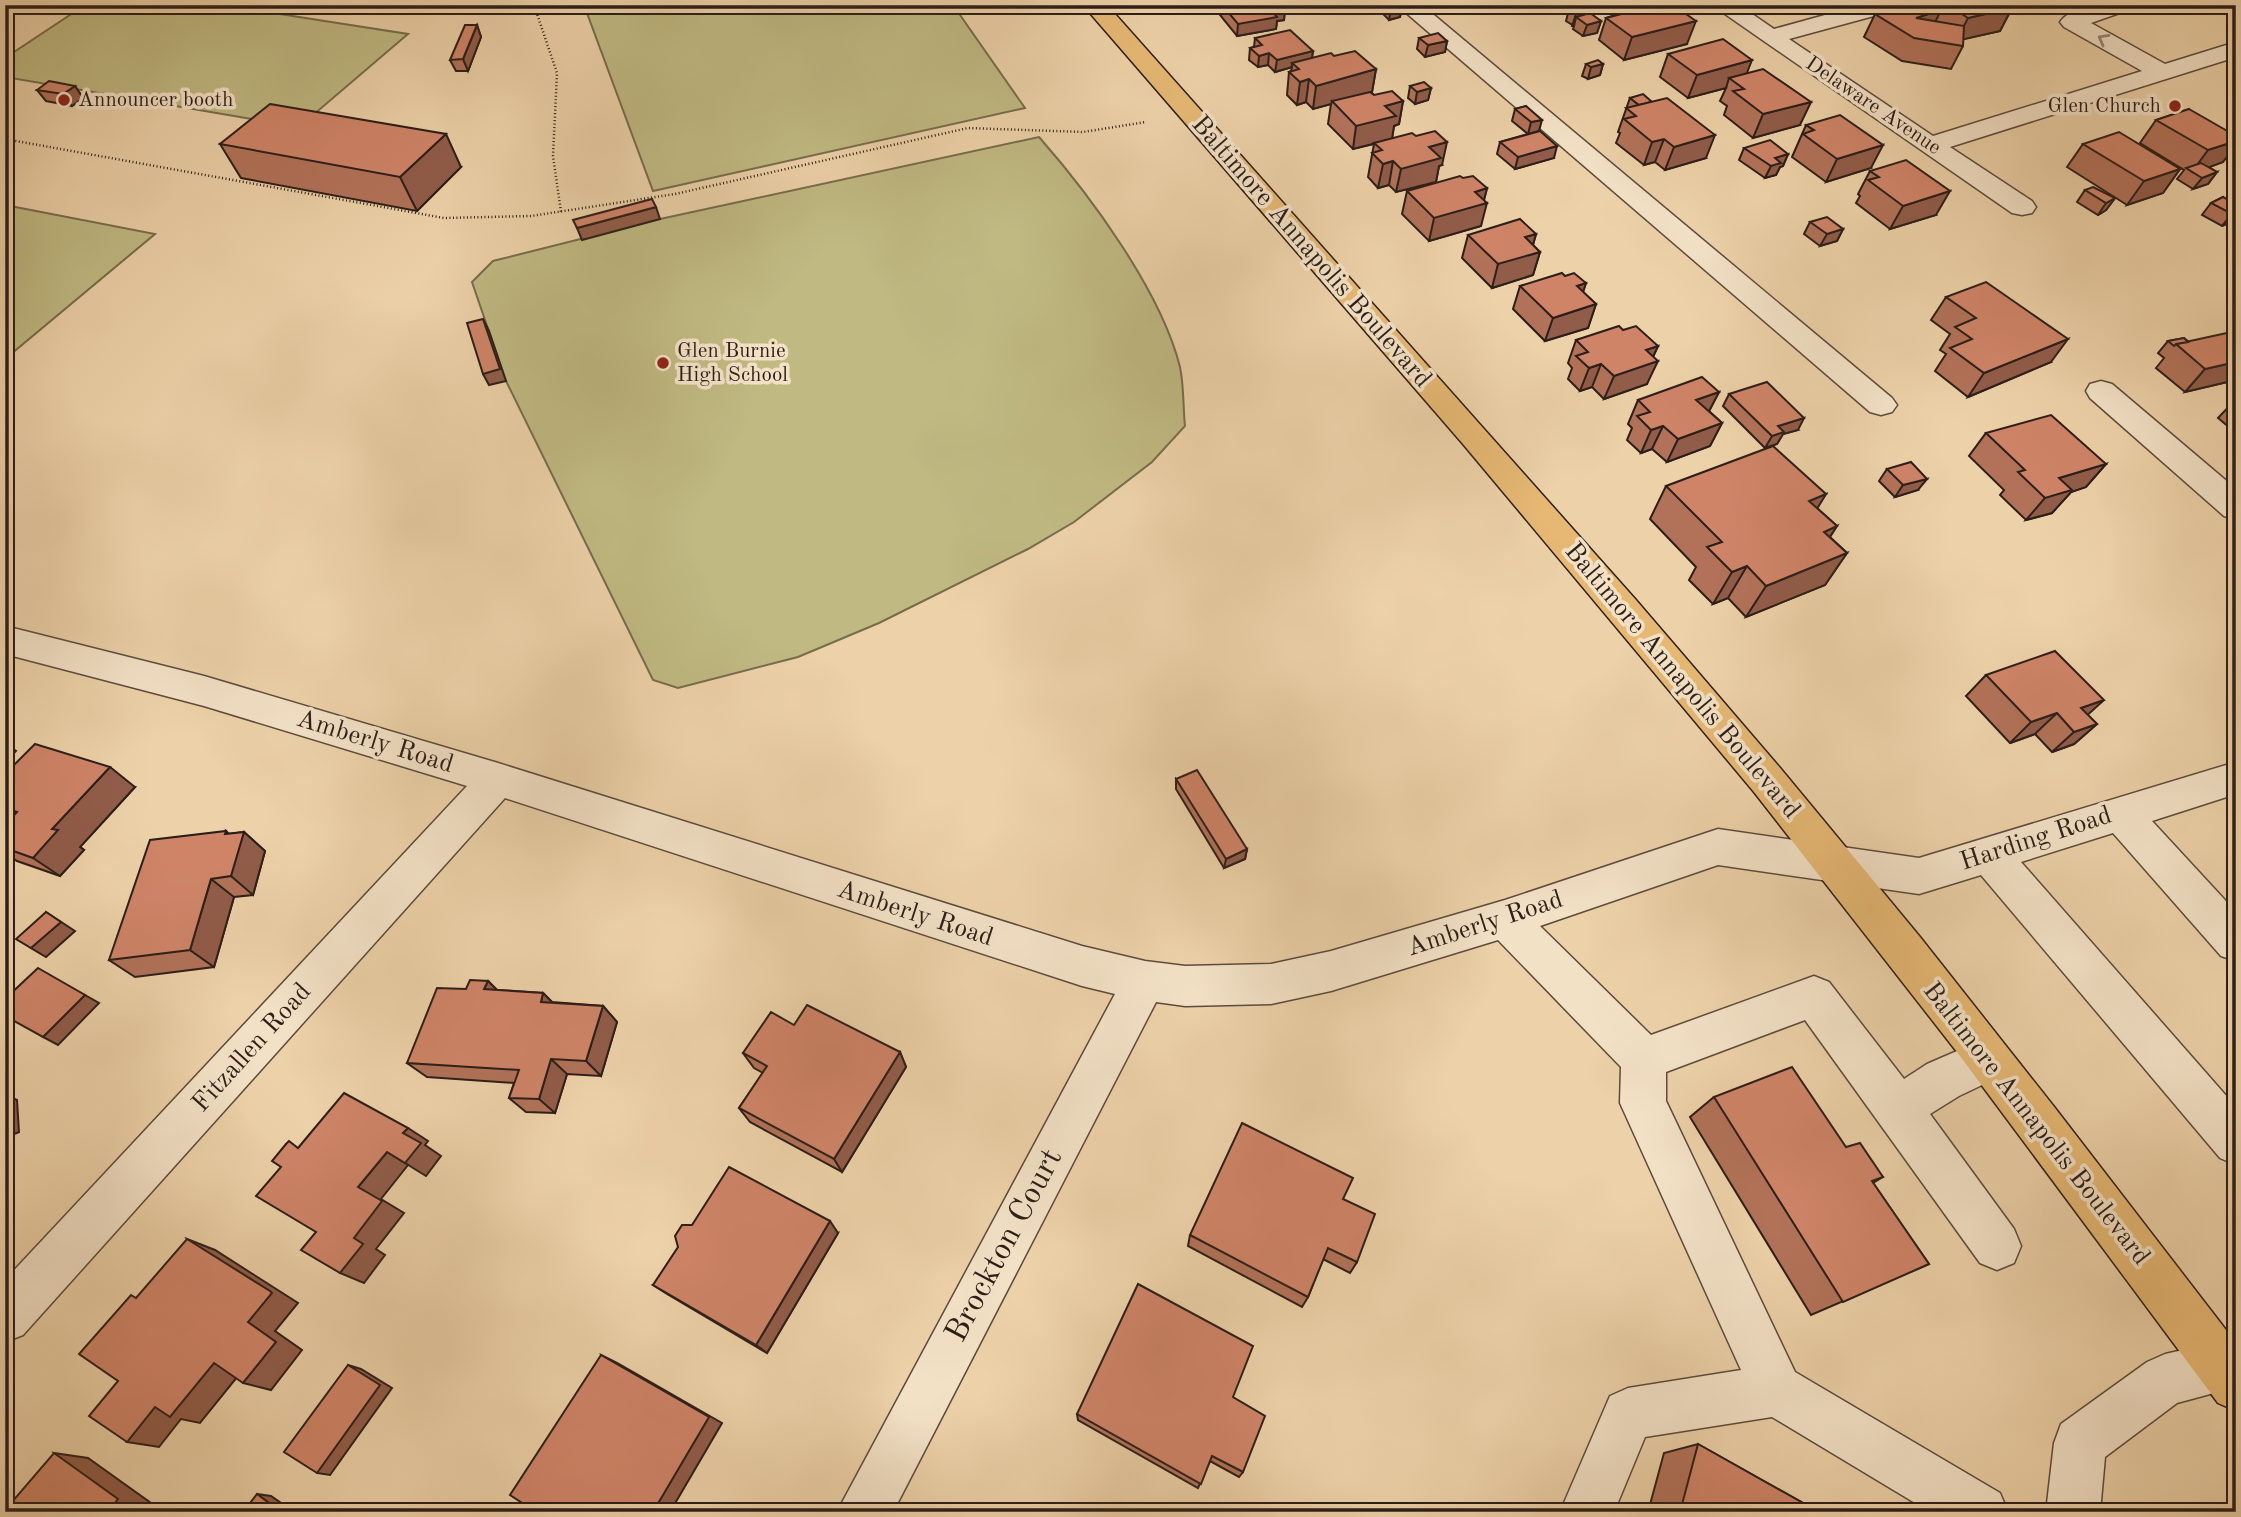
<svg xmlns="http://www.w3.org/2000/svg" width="2241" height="1517" viewBox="0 0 2241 1517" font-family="'Old Standard TT',serif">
  <rect width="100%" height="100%" fill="#edd1a8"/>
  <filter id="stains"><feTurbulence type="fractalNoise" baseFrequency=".00286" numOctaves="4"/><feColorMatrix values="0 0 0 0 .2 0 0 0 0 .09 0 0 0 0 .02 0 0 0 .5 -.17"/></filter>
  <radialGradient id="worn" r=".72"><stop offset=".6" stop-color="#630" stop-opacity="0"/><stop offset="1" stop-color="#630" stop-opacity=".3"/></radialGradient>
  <g fill="#c0b982" stroke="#766c4e" stroke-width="2">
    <path d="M85 5H222L408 34 299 127 5 77V58Z"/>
    <path d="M584 5H953L1025 108 653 191Z"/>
    <path d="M1039 137C1090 195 1161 291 1180 367 1184 386 1183 407 1185 426L1152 462 1074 522 1028 549 879 623 798 657 678 688 653 680 506 381 472 282 493 261 660 219Z"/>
    <path d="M5 205 155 234 5 359Z"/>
  </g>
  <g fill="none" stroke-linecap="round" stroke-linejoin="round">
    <g stroke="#5c4b3d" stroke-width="3">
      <g id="minor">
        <path d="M1397 5H1422L1892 398 1897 405 1892 412 1881 415 1870 412Z"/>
        <path d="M1712 5H1739L1774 29 1861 5H1899L1896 10 1789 39 1933 136 2142 71 2064 27 2060 22C2072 4 2112 5 2131 5L2128 10 2091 23 2165 64 2236 42V57L1950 147 2032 201 2036 207 2032 213 2022 215 2012 213Z"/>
        <path d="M2101 381 2112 384 2236 489V520L2224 516 2090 398 2086 391 2090 384Z"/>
        <path d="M5 626 204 676 498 763 1082 946 1145 961 1185 966 1271 964 1331 951 1505 900 1718 829 1919 858 2236 762V794L2152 821 2236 912V961L2221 956 2113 833 2021 862 2236 1107V1165L2220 1158 1981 875 1919 894 1718 865 1540 926 1651 1035 1814 976 1829 982 1904 1079 1927 1064 1987 1038 2003 1045 2009 1060 2003 1075 1959 1096 1930 1114 2014 1229 2021 1246 2014 1263 1997 1270 1980 1263 1805 1020 1666 1072V1101L1795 1372 2000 1493 2008 1512H1930L1772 1417 1645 1437 1614 1512H1560L1610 1396 1628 1388 1741 1370 1620 1103 1621 1067 1498 940 1331 991 1271 1004 1185 1006 1156 1002 893 1512H837L1115 994 1082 986 505 798 23 1335 5 1342V1280L467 786 204 706 5 654Z"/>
        <path d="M2223 1341 2236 1347V1387L2177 1403 2105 1457 2100 1512H2046L2054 1443 2061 1424 2147 1362 2165 1354Z"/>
      </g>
    </g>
    <g stroke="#2c1e19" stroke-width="3">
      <path id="major" d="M1083 5H1107L1636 600 1781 769 1920 937 2055 1108 2236 1343V1411L2218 1403 1957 1052 1754 792 1463 444Z"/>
    </g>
    <g stroke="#2c1e19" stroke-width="2.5" stroke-dasharray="1 2.5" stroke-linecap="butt">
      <path d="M534 5 557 73 553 156 561 212"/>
      <path d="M5 139 444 218 531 216 675 194 968 128 1083 132 1146 122"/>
    </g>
    <use href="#minor" fill="#f3e1c6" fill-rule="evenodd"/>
    <use href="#major" fill="#e6b874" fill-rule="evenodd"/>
  </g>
  <g fill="#b27259" stroke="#2c1e19" stroke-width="2">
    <path d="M1221 5H1283L1285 8 1284 20 1277 21 1276 29 1237 36 1220 15Z"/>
    <path d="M1384 5H1402L1400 17 1389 20 1383 14Z"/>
    <path d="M1579 5H1673L1687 44 1624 60 1599 40 1606 18 1615 15 1618 7 1590 14 1601 21 1597 33 1583 36 1573 29 1574 26 1566 21 1569 9 1581 7Z"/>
    <path d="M1905 5H2008L2012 8 2000 31 1963 39V46L1951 69 1902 61 1864 37 1875 14Z"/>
    <path d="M477 25 481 37 468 71H456L450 60Z"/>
    <path d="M1255 38 1313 51 1312 58 1334 56 1376 69 1372 92H1371L1374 95 1403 101 1399 124 1394 126 1392 138 1442 165 1439 166 1436 182 1396 192 1389 185 1378 188 1368 177 1374 144 1353 149 1328 124 1331 104 1313 109 1306 102 1297 105 1287 95 1289 72 1291 71 1292 67 1275 72 1268 65 1258 67 1249 60 1250 48 1254 47Z"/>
    <path d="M1419 38 1447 41 1445 52 1425 57 1417 49Z"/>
    <path d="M1668 54 1747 73 1800 125 1753 138 1724 115 1727 106 1720 101 1726 88 1688 98 1660 77Z"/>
    <path d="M1586 64H1603L1600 75 1588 79 1582 76Z"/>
    <path d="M75 86 83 98 72 106 46 101 37 90Z"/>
    <path d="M1410 86 1431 88 1428 100 1415 104 1408 98Z"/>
    <path d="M1630 98 1706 158 1665 170 1655 162 1644 165 1616 143 1620 133 1618 132Z"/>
    <path d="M1526 106 1554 158 1515 169 1497 154 1500 142 1528 134 1512 121 1515 109Z"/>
    <path d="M2189 109 2223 162 2209 167 2217 172 2208 184 2193 189 2177 179 2184 170 2140 143 2156 120Z"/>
    <path d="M1806 125 1871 168 1826 182 1792 157Z"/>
    <path d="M220 144 461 167 417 211 241 178Z"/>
    <path d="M2083 144 2180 169 2163 193 2127 205 2067 167Z"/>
    <path d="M1744 148 1788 154 1783 166 1780 167 1776 175 1765 178 1739 160Z"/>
    <path d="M1870 171 1936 215 1890 229 1856 203 1860 196 1858 194Z"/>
    <path d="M1463 178 1487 188 1484 200 1481 226 1429 241 1402 214 1407 191Z"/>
    <path d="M2085 190 2115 198 2106 210 2098 215 2077 202Z"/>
    <path d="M2223 197 2235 220 2222 226 2202 215 2211 203Z"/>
    <path d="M1810 222 1843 229 1837 241 1820 246 1804 234Z"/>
    <path d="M1536 234 1533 245 1540 252 1533 275 1492 288 1462 258 1468 235Z"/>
    <path d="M1565 276 1586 283 1583 292 1596 304 1588 328 1545 341 1513 309 1520 286Z"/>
    <path d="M1946 297 2051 362 1968 397 1935 371 1946 354 1940 350 1950 334 1931 320Z"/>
    <path d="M1623 330 1658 346 1653 357 1647 384 1604 399 1592 387 1580 391 1568 379 1572 368 1568 363 1576 340Z"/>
    <path d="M2184 338 2236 380 2185 392 2156 368 2164 358 2158 353 2168 341Z"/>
    <path d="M1719 392 1709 411 1722 423 1710 446 1667 462 1652 449 1641 453 1627 440 1632 428 1628 424 1638 400Z"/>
    <path d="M1729 394 1798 430 1783 434 1777 444 1765 448 1723 406Z"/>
    <path d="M2236 399V433L2218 418Z"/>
    <path d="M1986 433 2106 464 2086 487 2071 492 2052 513 2026 520 2000 495 2004 490 1969 456Z"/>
    <path d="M1887 469 1918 490 1895 497 1879 481Z"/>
    <path d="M1666 486 1826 494 1817 508 1837 526 1830 537 1847 553 1825 585 1746 617 1728 598 1713 604 1689 580 1696 567 1650 519Z"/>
    <path d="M1986 675 2088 715 2097 724 2074 744 2052 752 2035 734 2010 743 1966 696Z"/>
    <path d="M5 774 135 787 80 847 84 850 60 876 17 861 5 853V825L10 820 5 817Z"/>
    <path d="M1176 779 1247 849 1245 859 1224 868 1176 789Z"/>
    <path d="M244 832 265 851 253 895 234 897 214 967 135 977 109 960 229 834Z"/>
    <path d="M488 981 497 990 543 993 552 1002 603 1006 617 1022 601 1076 567 1074 555 1113 526 1112 509 1098 514 1083 427 1077 407 1063 466 989Z"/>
    <path d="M794 1025 900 1052 906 1067 842 1172 750 1122 739 1108 763 1073 754 1068 743 1053Z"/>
    <path d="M1714 1097 1846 1147 1883 1177 1873 1183 1929 1264 1811 1315 1690 1117Z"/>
    <path d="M1343 1199 1357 1262 1350 1273 1323 1259 1308 1297 1302 1307 1188 1246 1190 1235Z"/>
    <path d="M838 1233 767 1353 667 1294 653 1285Z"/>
    <path d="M1233 1397 1243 1472 1239 1477 1210 1461 1198 1488 1078 1420 1077 1414Z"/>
    <path d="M1698 1444 1819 1512H1648L1664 1453Z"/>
  </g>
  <g fill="#915c49" stroke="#2c1e19" stroke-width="2">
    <path d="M1593 5H1625L1590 14Z"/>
    <path d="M1402 6 1400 17 1389 20 1391 8Z"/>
    <path d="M1285 8 1284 20 1277 21 1276 29 1237 36 1238 24 1271 10Z"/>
    <path d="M2012 8 2000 31 1956 41 1968 18Z"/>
    <path d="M1941 10 1930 33 1916 18Z"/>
    <path d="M1590 11 1586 23 1576 17 1574 26H1572L1576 14Z"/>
    <path d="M1601 21 1597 33 1583 36 1587 25Z"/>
    <path d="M1696 21 1687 44 1624 60 1632 37Z"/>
    <path d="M477 25 481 37 468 71 463 59Z"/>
    <path d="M1447 41 1445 52 1425 57 1428 45Z"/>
    <path d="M1313 51 1311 63H1292V67L1275 72 1277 60Z"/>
    <path d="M1269 53 1268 65 1258 67 1259 56Z"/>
    <path d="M1752 60 1743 83 1729 78 1726 88 1688 98 1697 75Z"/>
    <path d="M1603 64 1600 75 1588 79 1591 67Z"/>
    <path d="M1376 69 1372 92 1334 103 1332 101 1331 104 1313 109 1316 86Z"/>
    <path d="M1309 79 1306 102 1297 105 1300 82Z"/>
    <path d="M75 86 83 98 72 106 63 94Z"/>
    <path d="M1431 88 1428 100 1415 104 1417 92Z"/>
    <path d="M1403 101 1399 124 1394 126 1392 139 1353 149 1356 126 1385 106Z"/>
    <path d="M1811 102 1800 125 1753 138 1763 114Z"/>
    <path d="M1542 120 1539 131 1528 134 1531 122Z"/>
    <path d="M446 134 461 167 417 211 400 177Z"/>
    <path d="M1715 135 1706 158 1665 170 1674 147Z"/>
    <path d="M1664 139 1655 162 1644 165 1652 142Z"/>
    <path d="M2236 141V146L2223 162 2194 173 2192 172 2208 150Z"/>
    <path d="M1447 142 1442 165 1439 166 1436 182 1396 192 1401 169 1429 147Z"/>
    <path d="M1883 145 1871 168 1826 182 1837 159Z"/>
    <path d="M1557 146 1554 158 1515 169 1518 157Z"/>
    <path d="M1788 154 1783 166 1780 167 1776 175 1765 178 1775 158Z"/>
    <path d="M1393 161 1389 185 1378 188 1383 164Z"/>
    <path d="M2180 169 2163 193 2127 205 2144 181Z"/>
    <path d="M2217 172 2208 184 2193 189 2202 178Z"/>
    <path d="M1487 188 1483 204 1487 203 1481 226 1429 241 1434 218 1475 192Z"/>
    <path d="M1950 191 1936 215 1890 229 1903 206Z"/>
    <path d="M2115 198 2106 210 2098 215 2106 203Z"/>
    <path d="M656 207 660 219 582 240 577 228Z"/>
    <path d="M2236 212 2235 220 2222 226 2232 214Z"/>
    <path d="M1843 229 1837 241 1820 246 1827 234Z"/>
    <path d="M1536 234 1530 255 1540 252 1533 275 1492 288 1498 264 1525 237Z"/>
    <path d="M1586 283 1578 307 1577 286Z"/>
    <path d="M1596 304 1588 328 1545 341 1553 318Z"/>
    <path d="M483 319 489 331 506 381 489 385 483 374Z"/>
    <path d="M2068 339 2051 362 1968 397 1984 373Z"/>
    <path d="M1658 346 1650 363 1658 361 1647 384 1604 399 1614 376 1646 350Z"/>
    <path d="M2236 362V380L2185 392 2205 369Z"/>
    <path d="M1601 364 1592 387 1580 391 1589 368Z"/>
    <path d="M1719 392 1707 415 1696 400Z"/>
    <path d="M1804 418 1798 430 1783 434 1777 444 1765 448 1778 426Z"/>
    <path d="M1722 423 1710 446 1667 462 1678 439Z"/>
    <path d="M1663 426 1652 449 1641 453 1651 430Z"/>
    <path d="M2106 464 2086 487 2071 492 2052 513 2026 520 2045 498 2059 478Z"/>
    <path d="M1927 479 1918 490 1895 497 1903 485Z"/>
    <path d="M1826 494 1806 527 1809 501Z"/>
    <path d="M1837 526 1815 559 1824 532Z"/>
    <path d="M1847 553 1825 585 1746 617 1766 586Z"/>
    <path d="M1747 566 1728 598 1713 604 1732 572Z"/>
    <path d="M2104 700 2082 720 2081 708Z"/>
    <path d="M2057 713 2035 734 2010 743 2031 722Z"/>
    <path d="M2097 724 2074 744 2052 752 2074 732Z"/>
    <path d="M5 743 16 751 5 763Z"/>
    <path d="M110 767 135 787 80 847 84 850 60 876 33 858 52 829Z"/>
    <path d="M226 831 240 844 244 832 265 851 253 895 231 876Z"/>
    <path d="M1247 849 1245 859 1224 868 1226 859Z"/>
    <path d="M211 879 234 897 214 967 190 950Z"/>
    <path d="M46 912 75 931 46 957 31 948Z"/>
    <path d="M488 981 504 997 484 989Z"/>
    <path d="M543 993 559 1009 541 1002Z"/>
    <path d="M85 995 99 1003 58 1045 43 1037Z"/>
    <path d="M603 1006 617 1022 601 1076 586 1061Z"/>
    <path d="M900 1052 906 1067 842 1172 834 1159Z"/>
    <path d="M551 1059 567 1074 555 1113 539 1099Z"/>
    <path d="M5 1095 17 1100 19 1132 5 1138Z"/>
    <path d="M408 1128 428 1141 425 1145 441 1156 426 1176 405 1163 403 1133Z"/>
    <path d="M387 1152 408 1165 381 1199 404 1213 376 1249 385 1255 364 1283 340 1273 354 1238 358 1187Z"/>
    <path d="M830 1221 838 1233 767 1353 756 1345Z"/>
    <path d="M187 1239 215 1250 298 1303 275 1331 302 1350 271 1390 243 1383 248 1322Z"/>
    <path d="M601 1355 617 1363 722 1423 670 1512H653Z"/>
    <path d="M214 1363 242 1371 200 1423 181 1419 159 1447 127 1442 155 1407Z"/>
    <path d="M348 1365 361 1369 392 1388 330 1475 317 1473Z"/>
    <path d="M54 1453 88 1458 151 1503 144 1512H108Z"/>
    <path d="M257 1494 271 1496 294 1512H281Z"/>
  </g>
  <g fill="#cf8468" stroke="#2c1e19" stroke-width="2">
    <path d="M1222 5H1283L1285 8 1271 10 1277 17 1238 24Z"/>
    <path d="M1388 5H1402V6L1391 8Z"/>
    <path d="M1623 5H1642L1641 7 1625 9 1624 12 1618 7Z"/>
    <path d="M1644 5H1673L1696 21 1632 37 1606 18 1629 12 1625 9 1646 7Z"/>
    <path d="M1905 5H1933L1941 10 1916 18 1964 26 1963 46 1914 38 1875 14Z"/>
    <path d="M1948 5H2008L2012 8 1968 18Z"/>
    <path d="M1583 6 1590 11 1576 14 1569 9Z"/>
    <path d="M1590 13 1601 21 1587 25 1576 17Z"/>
    <path d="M465 25H477L463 59 450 60Z"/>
    <path d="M1290 30 1313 51 1277 60 1269 53 1259 56 1250 48 1262 45 1255 38Z"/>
    <path d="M1438 33 1447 41 1428 45 1419 38Z"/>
    <path d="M1723 39 1752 60 1697 75 1668 54Z"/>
    <path d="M1355 51 1376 69 1316 86 1309 79 1300 82 1289 72 1299 69 1292 63 1331 53 1334 56Z"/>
    <path d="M1598 60 1603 64 1591 67 1586 64Z"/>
    <path d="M1763 69 1811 102 1763 114 1733 91 1744 89 1729 78Z"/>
    <path d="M49 81 75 86 63 94 37 90Z"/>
    <path d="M1424 82 1431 88 1417 92 1410 86Z"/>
    <path d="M1392 91 1403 101 1385 106 1396 116 1356 126 1332 101 1370 92 1374 95Z"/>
    <path d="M1643 94 1652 102 1639 105 1630 98Z"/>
    <path d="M1667 98 1715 135 1674 147 1664 139 1652 142 1624 119 1636 116 1626 108Z"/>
    <path d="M270 104 446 134 400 177 220 144Z"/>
    <path d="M1526 106 1542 120 1531 122 1515 109Z"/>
    <path d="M2189 109 2236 136V141L2208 150 2156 120Z"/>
    <path d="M1840 115 1883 145 1837 159 1803 134 1814 130 1806 125Z"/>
    <path d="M1435 131 1447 142 1429 147 1441 158 1401 169 1393 161 1383 164 1372 153 1382 150 1374 143 1412 133 1416 136Z"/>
    <path d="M1540 131 1557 146 1518 157 1500 142Z"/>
    <path d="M2119 132 2180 169 2144 181 2083 144Z"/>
    <path d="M1770 140 1788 154 1775 158 1781 163 1771 166 1744 148Z"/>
    <path d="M1906 160 1950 191 1903 206 1868 180 1879 177 1870 171Z"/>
    <path d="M2201 163 2217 172 2202 178 2186 168Z"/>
    <path d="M1460 176 1463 178 1473 176 1487 188 1475 192 1487 203 1434 218 1407 191Z"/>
    <path d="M2093 187 2115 198 2106 203 2085 190Z"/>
    <path d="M2223 197 2236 204V212L2232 214 2211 203Z"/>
    <path d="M652 199 656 207 577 228 573 220Z"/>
    <path d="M1827 217 1843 229 1827 234 1810 222Z"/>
    <path d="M1520 219 1536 234 1525 237 1540 252 1498 264 1468 235Z"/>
    <path d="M1562 273 1565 276 1574 273 1586 283 1577 286 1596 304 1553 318 1520 286Z"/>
    <path d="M1986 282 2068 339 1984 373 1950 348 1972 339 1955 327 1976 318 1946 297Z"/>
    <path d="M483 319 500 369 483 374 467 323Z"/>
    <path d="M1619 326 1623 330 1636 326 1658 346 1646 350 1658 361 1614 376 1601 364 1589 368 1576 356 1588 352 1576 340Z"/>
    <path d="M2236 331V362L2205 369 2176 344Z"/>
    <path d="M2184 338 2188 342 2176 344 2174 346 2168 341Z"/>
    <path d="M1702 377 1719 392 1696 400 1722 423 1678 439 1663 426 1651 430 1637 416 1650 412 1638 400Z"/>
    <path d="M1767 382 1804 418 1778 426 1784 432 1772 436 1729 394Z"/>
    <path d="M2051 415 2106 464 2059 478 2072 490 2045 498 2018 472 2025 470 1986 433Z"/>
    <path d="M1773 446 1826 494 1809 501 1837 526 1824 532 1847 553 1766 586 1747 566 1732 572 1707 547 1722 542 1666 486Z"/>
    <path d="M1911 462 1927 479 1903 485 1887 469Z"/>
    <path d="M2055 651 2104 700 2081 708 2097 724 2074 732 2057 713 2031 722 1986 675Z"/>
    <path d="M35 744 110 767 52 829 58 830 33 858 5 848V825L17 812 5 808V774Z"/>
    <path d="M1197 770 1247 849 1226 859 1176 779Z"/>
    <path d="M226 831 225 834 244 832 231 876 211 879 190 950 109 960 150 840Z"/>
    <path d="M46 912 61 922 31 948 16 939Z"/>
    <path d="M38 968 85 995 43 1037 5 1016V999Z"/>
    <path d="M470 980 488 981 484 989 543 993 541 1002 603 1006 586 1061 551 1059 539 1099 509 1098 519 1070 407 1063 437 988 466 989Z"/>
    <path d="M807 1005 900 1052 834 1159 739 1108 767 1066 743 1053 771 1012 794 1025Z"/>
    <path d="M1792 1067 1846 1147 1860 1143 1883 1177 1872 1181 1929 1264 1843 1302 1714 1097Z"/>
    <path d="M344 1093 408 1128 403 1133 421 1143 405 1163 387 1152 358 1187 382 1201 354 1238 363 1244 340 1273 301 1250 316 1232 256 1196 281 1167 272 1161 286 1144 289 1141 298 1148Z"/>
    <path d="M1242 1123 1353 1178 1343 1199 1375 1214 1357 1262 1328 1248 1308 1297 1190 1235Z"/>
    <path d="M729 1167 830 1221 756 1345 653 1285 678 1247 675 1236 682 1225H692Z"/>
    <path d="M187 1239 270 1291 272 1293 248 1322 276 1342 243 1383 214 1363 170 1417 155 1407 127 1442 89 1416 118 1381 79 1354 131 1295 136 1298Z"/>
    <path d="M1138 1284 1253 1346 1233 1397 1265 1416 1243 1472 1212 1456 1201 1484 1077 1414Z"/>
    <path d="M601 1355 709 1417 653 1512H536L510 1495Z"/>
    <path d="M348 1365 380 1385 317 1473 284 1452Z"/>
    <path d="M1698 1444 1819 1512H1680Z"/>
    <path d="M54 1453 118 1499 108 1512H5V1510Z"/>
    <path d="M257 1494 281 1512H243Z"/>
    <path d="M1054 1508 1061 1512H1052Z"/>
  </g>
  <defs><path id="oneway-chevron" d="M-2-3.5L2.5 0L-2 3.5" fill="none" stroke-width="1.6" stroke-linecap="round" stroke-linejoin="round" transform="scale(1.75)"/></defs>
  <use stroke="#998978" href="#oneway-chevron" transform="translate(2103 39) rotate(-151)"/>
  <g fill="#8f2418" stroke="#f3e1c6" stroke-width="2.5">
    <circle cx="64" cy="100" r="7"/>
    <circle cx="2175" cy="106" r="7"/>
    <circle cx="663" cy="363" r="7"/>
  </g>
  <g text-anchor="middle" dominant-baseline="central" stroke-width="7" stroke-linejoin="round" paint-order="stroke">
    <g font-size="21" fill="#2c1e19" stroke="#f3e1c6" text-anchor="start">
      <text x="78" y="100">Announcer booth</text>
      <text x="2161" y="106" text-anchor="end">Glen Church</text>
      <text x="677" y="351">Glen Burnie<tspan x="677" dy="24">High School</tspan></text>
    </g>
    <g font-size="21" fill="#2c1e19" stroke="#f3e1c6">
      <text transform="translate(1873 106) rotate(34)">Delaware Avenue</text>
    </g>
    <g font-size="26" fill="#2c1e19" stroke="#f3e1c6">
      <text transform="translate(1311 252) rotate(49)">Baltimore Annapolis Boulevard</text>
      <text transform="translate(1682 681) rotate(50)">Baltimore Annapolis Boulevard</text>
      <text transform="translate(375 742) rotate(17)">Amberly Road</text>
      <text transform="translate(2036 839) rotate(-18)">Harding Road</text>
      <text transform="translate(915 914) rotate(18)">Amberly Road</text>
      <text transform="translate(1485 924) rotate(-18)">Amberly Road</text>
      <text transform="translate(252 1048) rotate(-48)">Fitzallen Road</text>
      <text transform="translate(2036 1124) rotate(52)">Baltimore Annapolis Boulevard</text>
    </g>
    <g font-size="32" fill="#2c1e19" stroke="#f3e1c6">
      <text transform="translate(1005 1246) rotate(-62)">Brockton Court</text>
    </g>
  </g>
  <rect width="2241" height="1517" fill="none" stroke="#edd1a8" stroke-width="28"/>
  <rect x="7" y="7" width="2227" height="1503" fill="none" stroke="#2c1e19" stroke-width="3.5"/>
  <rect x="14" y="14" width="2213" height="1489" fill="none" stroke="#2c1e19" stroke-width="2"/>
  <rect width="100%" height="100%" filter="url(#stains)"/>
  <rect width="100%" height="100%" fill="url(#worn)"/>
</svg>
